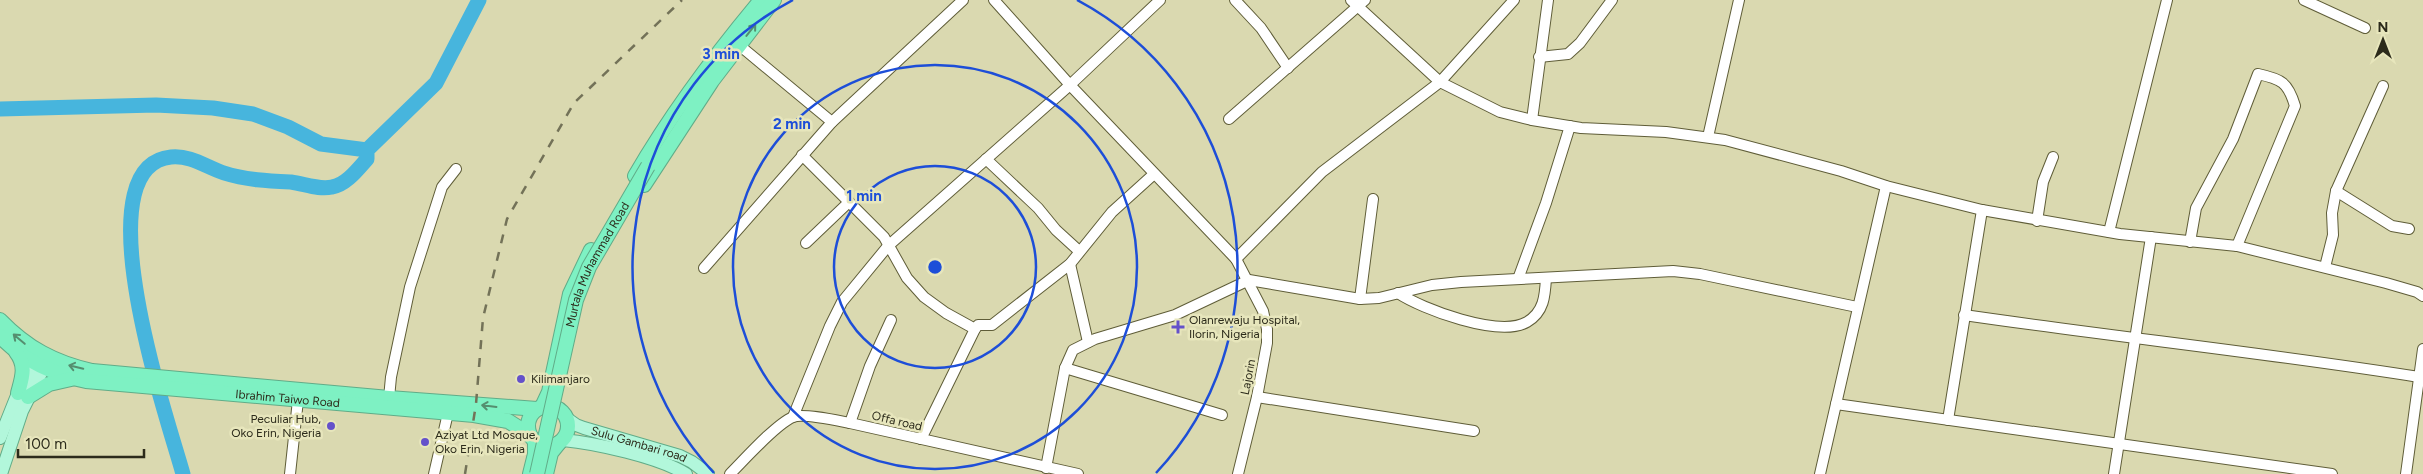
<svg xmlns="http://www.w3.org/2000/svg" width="2423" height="474" viewBox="0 0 2423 474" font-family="Figtree,sans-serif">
  <rect width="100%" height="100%" fill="#dad9b0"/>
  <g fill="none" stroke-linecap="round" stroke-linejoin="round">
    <g stroke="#47b5dd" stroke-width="15">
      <path d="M0 109 156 105 213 108 253 114 288 127 321 144 367 150"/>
      <path d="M183 474C169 423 80 166 171 157 191 155 206 167 224 173 246 180 269 181 291 182 305 184 319 190 332 187 346 185 358 169 367 159V150L436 83 479 0"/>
    </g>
    <g stroke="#5f5d38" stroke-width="12">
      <g id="minor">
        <path d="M994 0 1070 85 1236 259 1322 172 1440 82 1514 0"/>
        <path d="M1235 0 1261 28 1288 68"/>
        <path d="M1351 0 1440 82 1500 112 1532 120 1581 128 1666 132 1725 140 1841 171 1886 186 1982 210 2120 234 2237 246 2386 283 2417 292 2423 296"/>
        <path d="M2304 0 2365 28"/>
        <path d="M739 45 832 122"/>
        <path d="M1539 57 1568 54 1580 43 1612 0"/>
        <path d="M1229 119 1365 0"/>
        <path d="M1532 120 1548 0"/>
        <path d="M1708 137 1739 0"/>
        <path d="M802 155 884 237 907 278 924 297 946 313 975 329 978 325H992L1070 264 1112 212 1154 174"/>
        <path d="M986 159 1038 208 1056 230 1079 251"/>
        <path d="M2336 191 2392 226 2409 229"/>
        <path d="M2037 221 2043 182 2053 157"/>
        <path d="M2109 232 2167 0"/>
        <path d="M2190 242 2196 208 2233 139 2258 74C2281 79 2288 82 2295 106L2237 246"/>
        <path d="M806 243 849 202"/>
        <path d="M1236 259 1263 311 1267 329V343L1257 397 1238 474"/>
        <path d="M1070 264 1088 342"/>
        <path d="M2325 267 2333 235 2332 213 2336 191 2383 86"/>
        <path d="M704 268 832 122 963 0"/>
        <path d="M1518 279 1546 203 1570 126"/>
        <path d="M1398 293C1422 309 1499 338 1527 322 1544 312 1545 296 1546 278"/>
        <path d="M1360 299 1373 199"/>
        <path d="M1964 315C2115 337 2268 353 2419 377"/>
        <path d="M1065 368 1222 415"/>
        <path d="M1257 397 1474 431"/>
        <path d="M389 398 391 377 410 287 442 187 456 169"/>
        <path d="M1836 404 2332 474"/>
        <path d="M793 417 830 326 842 302 888 246 1070 85 1160 0"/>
        <path d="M1948 420 1982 210"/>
        <path d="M850 423 870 366 891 320"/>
        <path d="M921 439 975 329"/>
        <path d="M1046 468 1065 368 1073 350 1095 339 1175 315 1249 280 1360 299 1379 298 1432 285 1461 282 1673 271 1700 274 1857 307"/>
        <path d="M290 474 298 400"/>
        <path d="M434 474 448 413"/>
        <path d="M730 474C744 460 776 424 793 417 803 413 839 421 850 423L1078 474"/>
        <path d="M1820 474 1886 186"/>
        <path d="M2114 474 2151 237"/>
        <path d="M2406 474 2423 349"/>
      </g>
    </g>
    <g stroke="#61ac88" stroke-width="14">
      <g id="major">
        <path id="s1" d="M566 418 576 425 584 428 680 456 692 462 708 474"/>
        <path d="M0 438 18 393 39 355"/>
        <path d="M563 440C595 443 659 457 686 474"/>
        <path d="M1 474 22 411 48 359"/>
      </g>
    </g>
    <g stroke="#61ac88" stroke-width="16">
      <g id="highway">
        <path d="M635 176C671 114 715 55 761 0"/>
        <path d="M644 185 712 81 774 0"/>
        <path d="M0 320C27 348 55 363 92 371L389 398 537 409"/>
        <path id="s2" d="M0 336C23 361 53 374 86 381L474 415 508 421 530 435"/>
        <path d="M16 352C27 366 22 378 18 393"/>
        <path d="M28 397 49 384 71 379"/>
        <circle cx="548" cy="426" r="20"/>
        <path d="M542 407 549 392 570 294 591 250"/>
        <path d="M530 474 535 454V444"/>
        <path d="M546 474 551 453 559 443"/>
      </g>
    </g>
    <use href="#minor" stroke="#fff" stroke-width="10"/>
    <use href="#major" stroke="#b2f7db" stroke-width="12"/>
    <use href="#highway" stroke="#7ef1c3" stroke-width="14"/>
    <path stroke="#737258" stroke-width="2.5" stroke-dasharray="9 9" stroke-linecap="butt" d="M465 474 476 404 483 318 507 219 574 103 682 0"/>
    <g stroke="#61ac88" stroke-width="16" stroke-linecap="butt">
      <g id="highway-bridge">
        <path id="s3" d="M537 474 576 300 589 267 648 166"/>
      </g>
    </g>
    <use href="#highway-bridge" stroke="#7ef1c3" stroke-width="14"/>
  </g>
  <defs><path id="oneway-shaft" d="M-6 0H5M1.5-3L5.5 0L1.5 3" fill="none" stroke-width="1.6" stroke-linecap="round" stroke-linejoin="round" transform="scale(1.25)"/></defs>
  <g stroke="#558e6f">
    <use href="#oneway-shaft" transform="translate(751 30) rotate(-52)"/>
    <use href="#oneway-shaft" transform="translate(19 339) rotate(-140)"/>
    <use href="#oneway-shaft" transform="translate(76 367) rotate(-166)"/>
    <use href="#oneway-shaft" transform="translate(489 406) rotate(-173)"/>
  </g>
  <g fill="none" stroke="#1d4ed8" stroke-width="2.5">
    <circle cx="935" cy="267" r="101"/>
    <circle cx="935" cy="267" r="202"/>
    <path d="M714 473A302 302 0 0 1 793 0M1077 0A302 302 0 0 1 1156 473"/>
  </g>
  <g fill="#6451ca" stroke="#e7e6bc" stroke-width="2">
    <path d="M1175.5 319.5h5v5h5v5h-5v5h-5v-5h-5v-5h5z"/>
    <circle cx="521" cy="379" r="5"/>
    <circle cx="331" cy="426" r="5"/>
    <circle cx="425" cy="442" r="5"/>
  </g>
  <g text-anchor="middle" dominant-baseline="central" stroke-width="5" stroke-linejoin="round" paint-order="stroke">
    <g font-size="12" fill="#2c2b1b" stroke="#e7e6bc">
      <text stroke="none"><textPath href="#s3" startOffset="219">Murtala Muhammad Road</textPath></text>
      <text transform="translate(1248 377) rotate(-79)">Lajorin</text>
      <text stroke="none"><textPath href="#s2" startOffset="301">Ibrahim Taiwo Road</textPath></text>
      <text transform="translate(897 421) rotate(13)">Offa road</text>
      <text stroke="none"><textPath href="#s1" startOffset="78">Sulu Gambari road</textPath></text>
    </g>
    <g font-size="12" fill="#2c2b1b" stroke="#e7e6bc" text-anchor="start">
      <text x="1189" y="320">Olanrewaju Hospital,<tspan x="1189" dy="14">Ilorin, Nigeria</tspan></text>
      <text x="531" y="379">Kilimanjaro</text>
      <text x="321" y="419" text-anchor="end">Peculiar Hub,<tspan x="321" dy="14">Oko Erin, Nigeria</tspan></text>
      <text x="435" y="435">Aziyat Ltd Mosque,<tspan x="435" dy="14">Oko Erin, Nigeria</tspan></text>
    </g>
  </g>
  <circle cx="935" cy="267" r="8" fill="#1d4ed8" stroke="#e7e6bc" stroke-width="2.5"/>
  <g font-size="15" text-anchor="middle" font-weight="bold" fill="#1d4ed8" stroke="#e7e6bc" stroke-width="5" stroke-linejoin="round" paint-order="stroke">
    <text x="721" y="59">3 min</text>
    <text x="792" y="129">2 min</text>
    <text x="864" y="201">1 min</text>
  </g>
  <g transform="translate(2383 40)" stroke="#e7e6bc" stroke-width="4" paint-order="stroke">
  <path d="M0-4L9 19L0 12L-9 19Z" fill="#2c2b1b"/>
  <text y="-8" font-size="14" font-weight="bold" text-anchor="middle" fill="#2c2b1b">N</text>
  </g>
  <path d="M18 449v8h126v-8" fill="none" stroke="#2c2b1b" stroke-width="2.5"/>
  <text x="25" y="449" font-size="15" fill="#2c2b1b" stroke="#e7e6bc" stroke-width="4" paint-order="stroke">100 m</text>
</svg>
